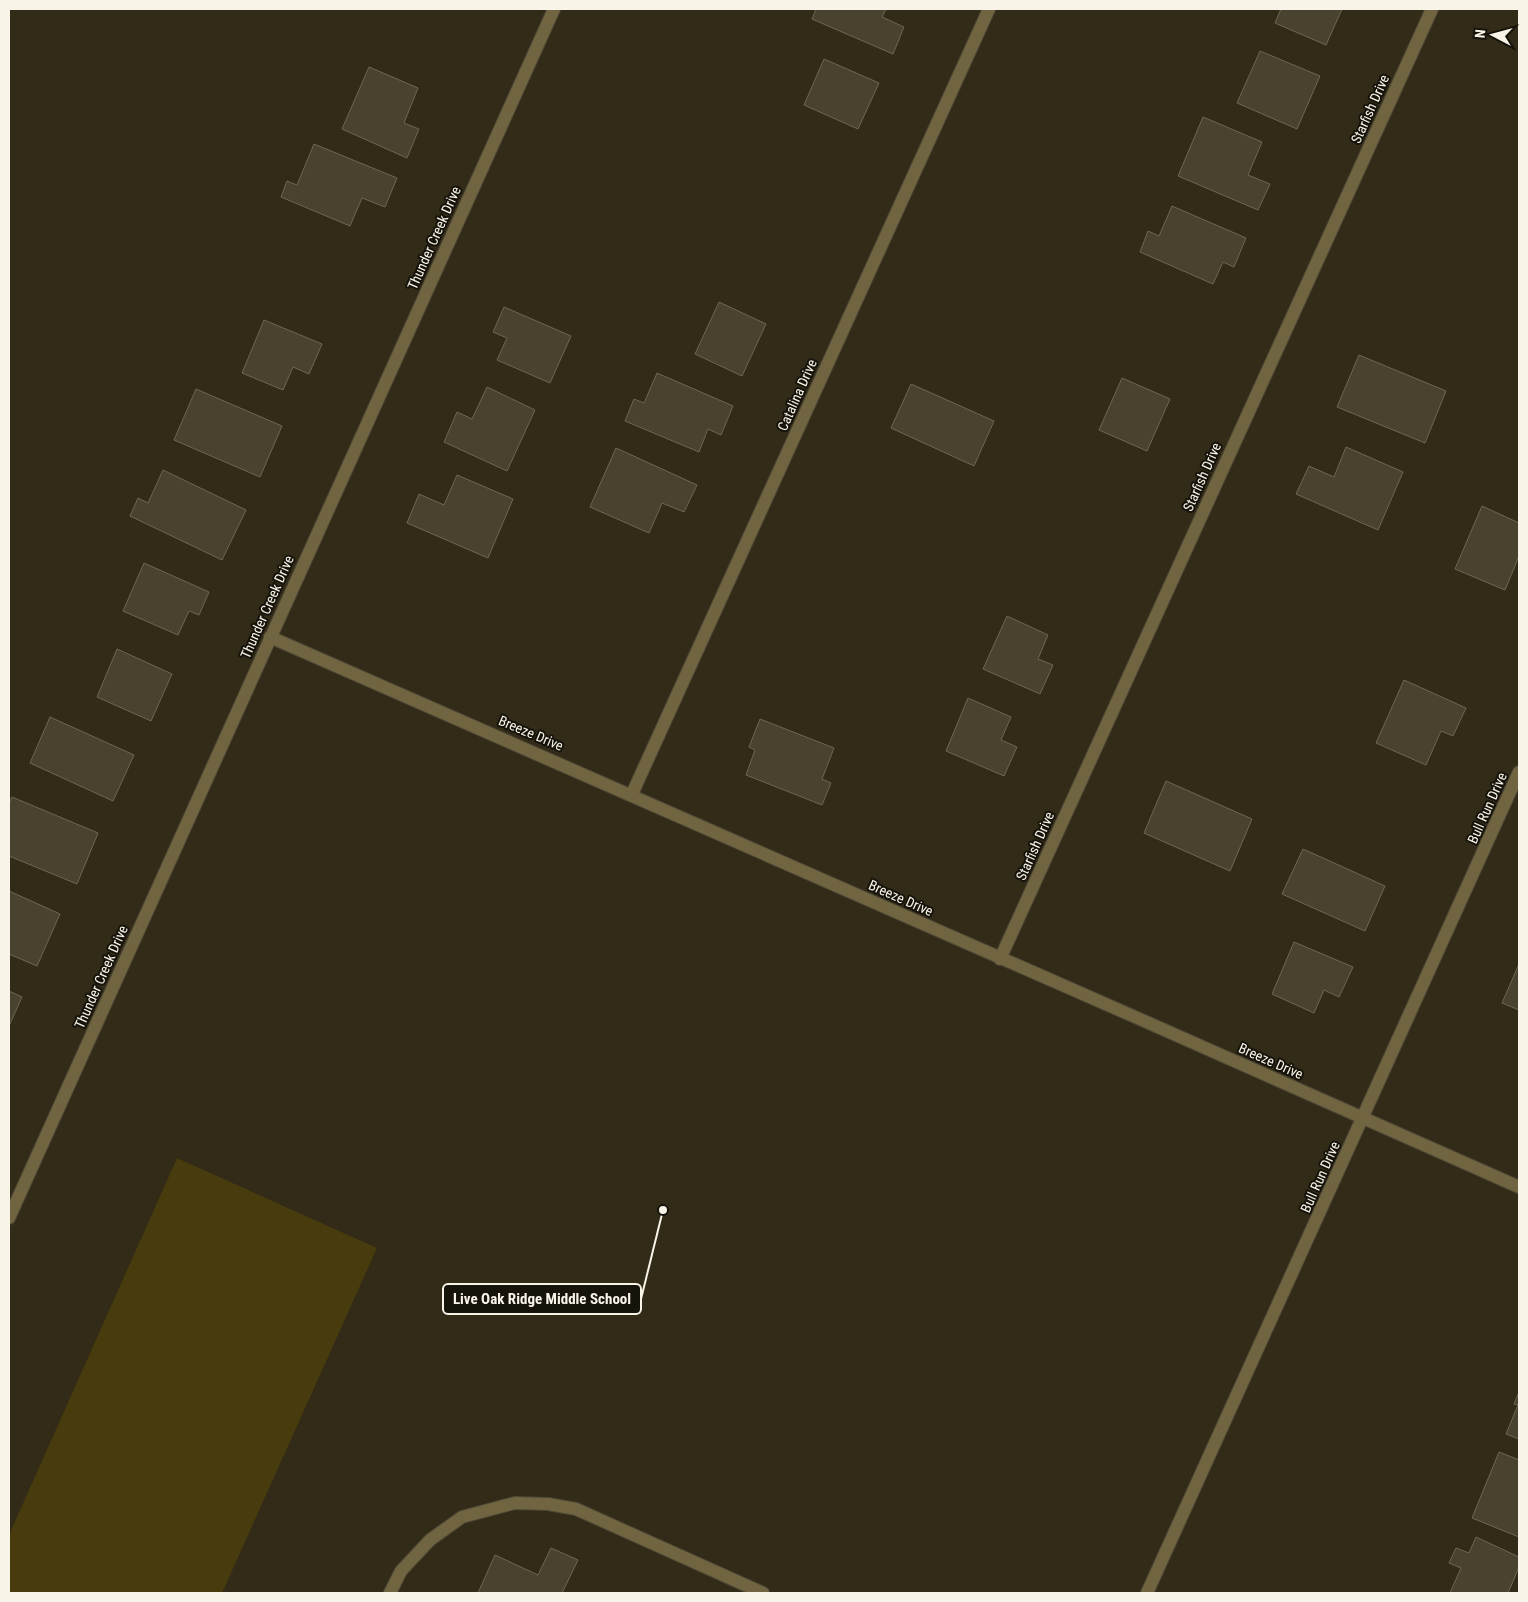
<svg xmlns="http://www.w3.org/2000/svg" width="1528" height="1602" viewBox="0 0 1528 1602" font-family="'Roboto Condensed',sans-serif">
  <rect width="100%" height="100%" fill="#312b18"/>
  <path fill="#483b0d" d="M177 1158 377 1248 222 1593H9V1535Z"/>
  <g fill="#48422e" stroke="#6e6752">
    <path d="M816 9H886L882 17 904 27 893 54 812 19Z"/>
    <path d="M1281 9H1342L1326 45 1275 23Z"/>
    <path d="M1260 51 1320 76 1297 129 1237 103Z"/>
    <path d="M824 59 879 83 858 129 804 105Z"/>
    <path d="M369 67 418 88 404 123 419 129 407 158 342 129Z"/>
    <path d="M1203 117 1262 142 1248 175 1270 184 1258 210 1178 176Z"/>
    <path d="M314 144 397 178 385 207 362 198 350 226 281 197 287 181 297 185Z"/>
    <path d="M1172 206 1246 238 1234 267 1223 262 1213 284 1140 252 1148 231 1159 236Z"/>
    <path d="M719 302 766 324 742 376 695 354Z"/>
    <path d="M504 307 571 336 550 383 497 360 507 338 493 332Z"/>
    <path d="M264 320 322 344 309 374 293 367 283 390 242 373Z"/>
    <path d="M1359 355 1446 391 1425 443 1337 407Z"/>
    <path d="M657 373 733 406 721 435 708 429 699 452 625 421 634 399 644 403Z"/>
    <path d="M1122 378 1170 399 1147 451 1099 430Z"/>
    <path d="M911 384 994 421 974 466 891 428Z"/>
    <path d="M487 387 535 410 507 471 444 442 457 412 472 419Z"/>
    <path d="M196 389 282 426 260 477 174 440Z"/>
    <path d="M1346 447 1403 472 1378 530 1296 494 1309 466 1334 477Z"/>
    <path d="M616 448 697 485 684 512 662 503 649 533 590 507Z"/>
    <path d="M163 470 246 510 222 560 130 516 138 498 148 503Z"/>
    <path d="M457 475 513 499 488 558 407 523 419 494 444 505Z"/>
    <path d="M1482 506 1519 523V556L1505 590 1455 569Z"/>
    <path d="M144 563 209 592 199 615 189 611 178 635 123 611Z"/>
    <path d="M1007 616 1048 635 1038 659 1053 665 1040 694 983 669Z"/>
    <path d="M117 649 172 674 151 721 97 697Z"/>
    <path d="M1404 680 1466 708 1453 736 1441 731 1426 765 1376 743Z"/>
    <path d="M968 698 1011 717 1001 740 1017 747 1004 776 946 751Z"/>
    <path d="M50 717 134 755 113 801 30 763Z"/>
    <path d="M760 719 834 748 822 779 831 783 822 805 746 775 755 750 749 747Z"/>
    <path d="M1166 781 1252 819 1230 871 1144 833Z"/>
    <path d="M12 797 98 833 77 884 9 856V803Z"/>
    <path d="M1303 849 1385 886 1365 931 1282 894Z"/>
    <path d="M9 891 60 914 37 966 9 954Z"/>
    <path d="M1294 942 1353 967 1339 997 1324 990 1314 1013 1272 994Z"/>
    <path d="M1519 964V1010L1502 1003Z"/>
    <path d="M9 991 22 997 9 1026Z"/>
    <path d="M1519 1392V1439L1506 1434 1518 1405 1514 1404Z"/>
    <path d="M1499 1452 1519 1460V1537L1472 1518Z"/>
    <path d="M1476 1537 1519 1557V1567L1508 1593H1450L1461 1568 1449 1563 1456 1548 1469 1553Z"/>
    <path d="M551 1548 578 1560 562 1593H478L495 1555 538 1575Z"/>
  </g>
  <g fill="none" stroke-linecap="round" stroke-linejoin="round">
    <g stroke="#4d4735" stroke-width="14">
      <path id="lane" d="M390 1593 401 1571 430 1540 462 1517 515 1503 548 1504 576 1509 763 1593"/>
    </g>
    <g stroke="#4d4735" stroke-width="14">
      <g id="street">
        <path d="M270 637C688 818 1103 1003 1519 1187"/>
        <path d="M632 794 989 9"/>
        <path d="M1000 959 1432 9"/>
        <path d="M9 1218 554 9"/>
        <path d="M1147 1593 1519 772"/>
      </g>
    </g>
    <use href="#lane" stroke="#716541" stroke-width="12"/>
    <use href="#street" stroke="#716541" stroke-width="12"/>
  </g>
  <g text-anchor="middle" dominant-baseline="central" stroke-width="4" stroke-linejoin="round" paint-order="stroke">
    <g font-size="14" fill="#f8f4e8" stroke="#16130b">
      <text transform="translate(1370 109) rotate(-66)">Starfish Drive</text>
      <text transform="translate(434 238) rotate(-66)">Thunder Creek Drive</text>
      <text transform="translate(797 395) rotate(-66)">Catalina Drive</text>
      <text transform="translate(1202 477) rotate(-66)">Starfish Drive</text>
      <text transform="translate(267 607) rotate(-66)">Thunder Creek Drive</text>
      <text transform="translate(531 733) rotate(23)">Breeze Drive</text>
      <text transform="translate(1487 808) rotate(-66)">Bull Run Drive</text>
      <text transform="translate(1035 846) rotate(-66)">Starfish Drive</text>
      <text transform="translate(901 898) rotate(24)">Breeze Drive</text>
      <text transform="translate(101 977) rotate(-66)">Thunder Creek Drive</text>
      <text transform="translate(1271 1061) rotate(24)">Breeze Drive</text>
      <text transform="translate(1320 1177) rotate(-66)">Bull Run Drive</text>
    </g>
  </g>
  <path fill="none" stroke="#f8f4e8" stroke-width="2" d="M663 1210L641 1299"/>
  <circle fill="#f8f4e8" stroke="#16130b" stroke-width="2" cx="663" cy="1210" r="5"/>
  <rect fill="#16130b" stroke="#f8f4e8" stroke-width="2" x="443" y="1284" width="198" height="30" rx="5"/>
  <g font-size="15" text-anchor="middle" font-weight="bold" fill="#f8f4e8">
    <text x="542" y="1304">Live Oak Ridge Middle School</text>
  </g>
  <rect width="1528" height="1602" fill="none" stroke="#f8f4e8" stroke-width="20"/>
  <g transform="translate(1493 35) rotate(276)" stroke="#16130b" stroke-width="4" paint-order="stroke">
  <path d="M0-4L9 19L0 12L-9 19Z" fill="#f8f4e8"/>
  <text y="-8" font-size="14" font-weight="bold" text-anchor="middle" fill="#f8f4e8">N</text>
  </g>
</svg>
